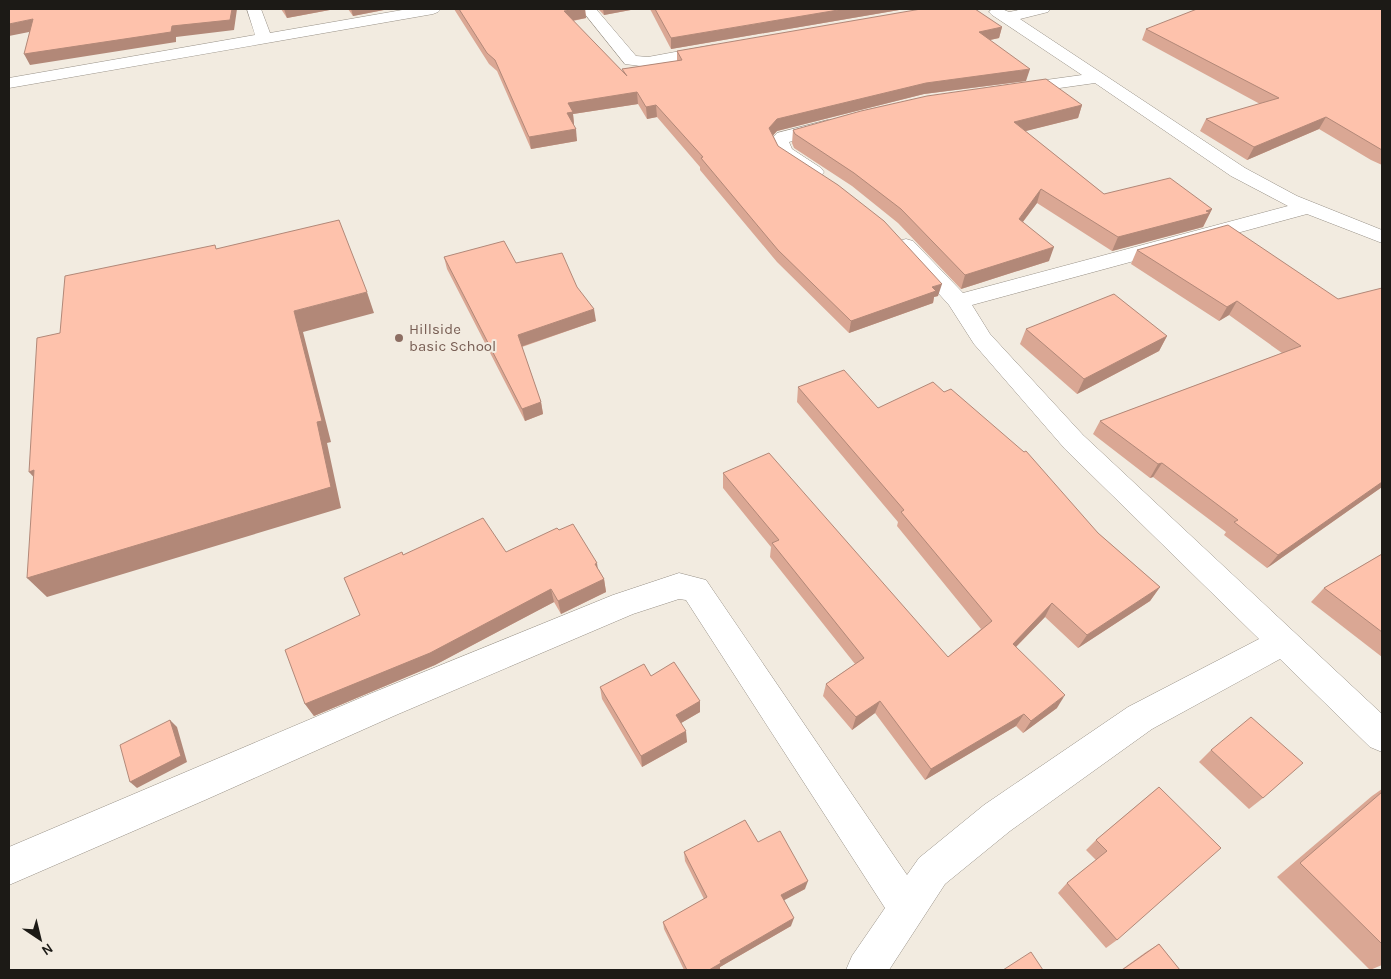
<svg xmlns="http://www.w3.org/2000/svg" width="1391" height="979" viewBox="0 0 1391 979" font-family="Karla,sans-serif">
  <rect width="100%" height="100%" fill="#f2ebe0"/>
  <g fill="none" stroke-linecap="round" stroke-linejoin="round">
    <g stroke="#989187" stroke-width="1">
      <g id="minor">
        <path d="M247 9H261L270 33 408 9H441L438 12 433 14 9 88V78L255 35Z"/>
        <path d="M581 9H596L636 56 648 57 713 45 719 47 721 50 719 53 713 55 648 67 625 64Z"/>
        <path d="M992 9H1002L1009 12 1024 9H1050L1048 12 1020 19 1245 168 1297 196 1382 230V243L1307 214 972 305 990 334 1083 435 1382 714V752L1370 747 1280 659 1152 729 1010 831 945 884 889 970H846L852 956 885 908 686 600 679 599 633 614 396 715 205 800 9 885V847L372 693 613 595 679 573 706 580 907 875 919 858 984 805 1128 707 1259 639 1065 449 974 344 949 305 895 245 899 241 906 239 913 241 963 293 1288 206 1231 176 1095 83 1017 94 1011 93 1008 89 1011 85 1017 84 1082 75 992 15 989 12Z"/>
        <path d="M828 120 834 121 837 125 834 129 789 142 792 149 821 168 824 172 821 176C808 179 787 165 778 155 774 152 772 146 770 141L777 133Z"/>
      </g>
    </g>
    <use href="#minor" fill="#fff" fill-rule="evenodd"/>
  </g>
  <g fill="#daa794">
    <path d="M281 9H335L287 18Z"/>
    <path d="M348 9H389L353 16Z"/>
    <path d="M454 9H585L586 18 573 21 623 72 622 69 677 61V51L1002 27 999 38 990 40 1026 81 924 94 777 131 773 135 778 146 938 296 934 297 933 303 849 333 777 262 700 170V167L657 117 647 119 638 104 573 114 574 124H573L577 141 531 149 497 71 489 64Z"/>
    <path d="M598 9H636L604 15Z"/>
    <path d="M650 9H905L671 49Z"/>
    <path d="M1382 9V165L1371 160 1319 129 1247 160 1200 131 1206 119 1260 104 1142 40 1146 29Z"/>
    <path d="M1082 105 1078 118 1025 131 1104 194 1212 209 1203 227 1112 251 1037 203 1023 222 1049 261 961 289 898 223 852 186 794 148 792 143 793 130Z"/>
    <path d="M1137 250 1338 299 1382 487 1267 568 1224 535 1226 532 1153 477 1150 478 1093 434 1100 421 1282 353 1229 315 1219 321 1131 264Z"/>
    <path d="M444 257 516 263 577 287 596 321 522 347 541 402 543 414 525 421 447 269Z"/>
    <path d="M1026 329 1167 336 1159 351 1077 394 1020 344Z"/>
    <path d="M798 387 878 408 1098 533 1160 587 1150 601 1078 648 1045 617 1016 647 1057 708 1023 733 1016 726 925 780 875 713 852 730 823 696 826 684 855 664 770 557 771 547 723 488V473L948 657 981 629 897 526 898 522 797 402Z"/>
    <path d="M506 552 599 570 604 579 606 592 561 614 554 602 435 665 314 716 305 704 360 615 403 555Z"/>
    <path d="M1382 554V657L1311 602 1324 588Z"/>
    <path d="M600 687 700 701V712L681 723 687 742 642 767 602 699Z"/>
    <path d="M1211 750 1263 798 1249 809 1199 762Z"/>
    <path d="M1159 787 1117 940 1106 948 1058 893 1067 883 1096 860 1086 850 1096 840Z"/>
    <path d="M1382 789V965L1370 970 1277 877 1372 796Z"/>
    <path d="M758 842 805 889 784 900 791 926 720 967V970H684L664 929 663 922 704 899 685 861 684 852Z"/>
    <path d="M1159 944 1180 970H1121L1146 952Z"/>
  </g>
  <g fill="#b28878">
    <path d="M232 9H237L234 30 176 37V42L30 65 24 54Z"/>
    <path d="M284 9H335L287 18Z"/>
    <path d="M351 9H389L353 16Z"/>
    <path d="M578 9H585L586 18 565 22 564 11Z"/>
    <path d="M603 9H636L604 15Z"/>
    <path d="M844 9H905L671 49V38Z"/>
    <path d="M33 19 39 30 9 36V24Z"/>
    <path d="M1002 27 999 38 976 43 979 32Z"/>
    <path d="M1030 69 1026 81 924 94 777 131 769 140V128L777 119 926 83Z"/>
    <path d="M637 92 638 104 573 114 574 124 569 125 567 113 568 103Z"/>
    <path d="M656 105 657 117 647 119 646 107Z"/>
    <path d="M1082 105 1078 118 1010 135 1014 122Z"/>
    <path d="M1326 117 1319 129 1247 160 1254 147Z"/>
    <path d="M576 129 577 141 531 149 529 137Z"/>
    <path d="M1041 189 1037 203 1015 232 1019 219Z"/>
    <path d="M1212 209 1203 227 1112 251 1118 237Z"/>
    <path d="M1054 247 1049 261 961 289 965 275Z"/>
    <path d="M942 284 938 296 934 297 933 303 849 333 851 321 932 287Z"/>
    <path d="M367 292 374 313 303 332 331 442 327 443 341 508 47 597 27 578 317 422 294 311Z"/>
    <path d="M1237 301 1229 315 1219 321 1227 307Z"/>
    <path d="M594 309 596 321 520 347 518 335Z"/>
    <path d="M1167 336 1159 351 1077 394 1084 379Z"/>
    <path d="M541 402 543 414 525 421 522 409Z"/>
    <path d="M1162 463 1153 477 1150 478 1158 464Z"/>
    <path d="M34 470 47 492 29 472Z"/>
    <path d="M1382 482V487L1267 568 1278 555Z"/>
    <path d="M597 563 599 576 595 564Z"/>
    <path d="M604 579 606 592 561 614 558 601Z"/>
    <path d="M1160 587 1150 601 1078 648 1087 635Z"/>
    <path d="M551 589 554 602 435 665 314 716 305 704Z"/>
    <path d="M1052 603 1045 617 1006 657 1013 644Z"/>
    <path d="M1065 695 1057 708 1023 733 1031 721Z"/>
    <path d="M700 701V712L676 726V715Z"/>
    <path d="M880 701 875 713 852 730 856 717Z"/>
    <path d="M1024 714 1016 726 925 780 931 769Z"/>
    <path d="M170 720 177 727 187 762 137 788 130 782Z"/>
    <path d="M686 731 687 742 642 767 641 756Z"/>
    <path d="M808 881 805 889 779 903 781 895Z"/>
    <path d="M794 918 791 926 720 967V970H709L720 961Z"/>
  </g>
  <g fill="#fec2ac" stroke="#b28878">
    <path d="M9 9H232L230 20 172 26 171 32 24 54 33 19 9 24Z"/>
    <path d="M459 9H578L564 11 627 76 622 69 682 60 677 51 921 9H975L1002 27 979 32 1030 69 926 83 777 119 769 128 778 146 838 185 884 221 942 284 932 287 936 291 851 321 778 250 701 158 703 157 656 105 646 107 637 92 568 103 573 112 567 113 576 129 529 137 495 60 487 53Z"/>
    <path d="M655 9H844L671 38Z"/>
    <path d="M1197 9H1382V150L1326 117 1254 147 1206 119 1279 98 1146 29Z"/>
    <path d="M1046 79 1082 105 1014 122 1104 194 1170 178 1212 209 1206 211 1210 213 1118 237 1041 189 1019 219 1054 247 965 275 901 209 854 173 795 134 793 130 861 111 927 96Z"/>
    <path d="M339 220 367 292 294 311 322 421 317 422 331 487 27 578 34 470 29 472 37 338 60 333 65 276 215 245 216 249Z"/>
    <path d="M1228 225 1338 299 1382 288V482L1278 555 1234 522 1238 520 1162 463 1158 464 1100 421 1301 346 1237 301 1227 307 1137 250Z"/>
    <path d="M504 241 516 263 562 253 577 287 594 309 518 335 541 402 522 409 444 257Z"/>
    <path d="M1114 294 1167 336 1084 379 1026 329Z"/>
    <path d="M844 370 878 408 933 382 944 392 951 389 1024 452 1026 451 1098 533 1160 587 1087 635 1052 603 1013 644 1065 695 1031 721 1024 714 931 769 880 701 856 717 826 684 864 658 772 543 779 540 723 473 769 453 948 657 992 621 901 512 904 510 798 387Z"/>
    <path d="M483 518 506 552 557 528 559 530 573 524 597 563 595 564 604 579 558 601 551 589 430 653 305 704 285 650 360 615 344 578 402 552 403 555Z"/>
    <path d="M1382 554V632L1324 588Z"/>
    <path d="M674 662 700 701 676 715 686 731 641 756 600 687 644 664 651 676Z"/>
    <path d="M1251 717 1303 763 1263 798 1211 750Z"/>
    <path d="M170 720 181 756 130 782 120 745Z"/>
    <path d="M1159 787 1221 848 1117 940 1067 883 1107 851 1096 840Z"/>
    <path d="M1382 792V944L1300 863Z"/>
    <path d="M745 820 758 842 780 831 808 881 781 895 794 918 720 961 721 963 709 970H687L663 922 707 897 684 852Z"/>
    <path d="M1159 944 1180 970H1122Z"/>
    <path d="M1031 952 1043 970H1003Z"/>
  </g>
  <circle fill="#8d6e63" stroke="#f2ebe0" stroke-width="2" cx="399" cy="338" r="5"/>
  <g text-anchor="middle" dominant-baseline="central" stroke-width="4" stroke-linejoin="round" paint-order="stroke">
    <g font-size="15" fill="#785e54" stroke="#f2ebe0" text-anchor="start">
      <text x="409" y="329">Hillside<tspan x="409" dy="17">basic School</tspan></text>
    </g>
  </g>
  <rect width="1391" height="979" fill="none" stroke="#1c1a16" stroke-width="20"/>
  <g transform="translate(40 939) rotate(145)" stroke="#f2ebe0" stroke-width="4" paint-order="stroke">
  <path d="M0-4L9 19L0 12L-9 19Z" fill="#1c1a16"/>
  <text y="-8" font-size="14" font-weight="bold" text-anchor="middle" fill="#1c1a16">N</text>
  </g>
</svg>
